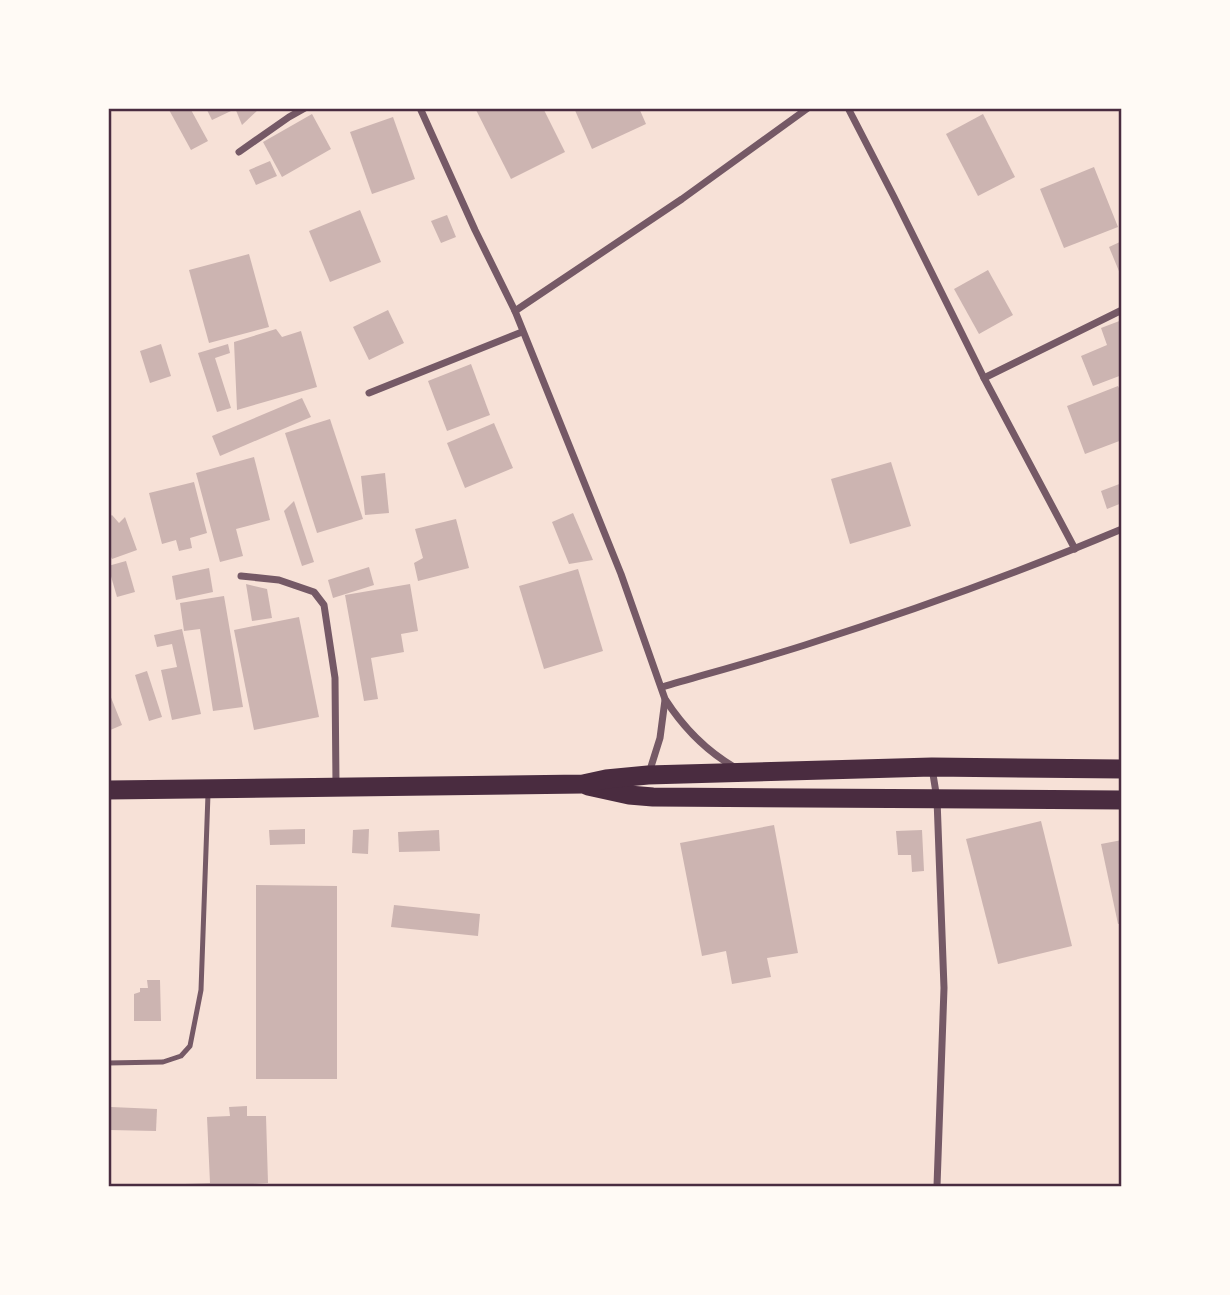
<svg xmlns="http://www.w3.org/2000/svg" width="1230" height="1295" viewBox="0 0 1230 1295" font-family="'PT Sans',sans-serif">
  <rect width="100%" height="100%" fill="#f7e1d7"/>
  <g fill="#ccb4b1">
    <path d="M168 108H190L208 141 191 150Z"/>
    <path d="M206 108H230L231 111 212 120Z"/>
    <path d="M235 108H260L242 125Z"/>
    <path d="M475 108H543L565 152 511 179Z"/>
    <path d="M574 108H639L646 124 592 149Z"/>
    <path d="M312 114 331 149 282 177 263 142Z"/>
    <path d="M983 114 1015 177 978 196 946 134Z"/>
    <path d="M393 117 415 179 372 194 350 132Z"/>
    <path d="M270 161 277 176 256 185 249 170Z"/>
    <path d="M1094 167 1118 227 1064 248 1040 189Z"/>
    <path d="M360 210 381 262 330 282 309 231Z"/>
    <path d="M447 215 456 237 441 243 431 221Z"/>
    <path d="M1122 241V276H1121L1109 247Z"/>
    <path d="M249 254 269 327 209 343 189 270Z"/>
    <path d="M988 270 1013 315 979 334 954 289Z"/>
    <path d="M388 310 404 343 369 360 353 327Z"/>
    <path d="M1122 320V375L1093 386 1081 356 1107 345 1101 328Z"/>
    <path d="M276 329 282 337 301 331 317 387 237 410 234 342Z"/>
    <path d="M161 344 171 376 150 383 140 351Z"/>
    <path d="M228 344 230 353 215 358 231 408 217 412 198 353Z"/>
    <path d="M471 364 490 415 447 431 428 381Z"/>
    <path d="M1118 386 1122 394V440L1085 454 1067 406Z"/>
    <path d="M302 398 311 417 220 456 212 436Z"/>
    <path d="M330 419 363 519 317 533 285 433Z"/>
    <path d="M494 423 513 468 465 488 447 443Z"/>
    <path d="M254 457 270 520 236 529 243 556 220 562 196 473Z"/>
    <path d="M891 462 911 526 850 544 831 479Z"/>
    <path d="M385 473 389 513 365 515 361 476Z"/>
    <path d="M194 482 207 533 190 538 192 548 179 551 176 540 162 544 149 493Z"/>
    <path d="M1122 483V503L1107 509 1101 491Z"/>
    <path d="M294 501 314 562 302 566 284 511Z"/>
    <path d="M573 513 593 560 569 564 552 522Z"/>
    <path d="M112 515 119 523 125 517 137 550 112 559 108 551V518Z"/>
    <path d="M456 519 469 568 418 581 414 563 423 558 415 529Z"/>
    <path d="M126 561 135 592 117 597 108 566Z"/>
    <path d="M369 567 374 585 333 598 328 580Z"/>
    <path d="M209 568 213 592 176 600 172 576Z"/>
    <path d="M578 569 603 651 544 669 519 586Z"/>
    <path d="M246 584 267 589 272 618 252 621Z"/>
    <path d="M410 584 418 631 401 634 404 652 371 658 378 699 364 701 345 595Z"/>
    <path d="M224 596 243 707 213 711 200 629 184 631 180 603Z"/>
    <path d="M299 617 319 717 254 730 234 630Z"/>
    <path d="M182 629 201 714 172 720 161 670 177 667 172 644 157 647 154 635Z"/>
    <path d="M147 671 162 717 149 721 135 675Z"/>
    <path d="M108 690 122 725 108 731Z"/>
    <path d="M1041 821 1072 946 998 964 966 839Z"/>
    <path d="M774 825 798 953 767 958 771 977 732 984 726 951 702 956 680 843Z"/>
    <path d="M305 829V844L270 845 269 830Z"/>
    <path d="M369 829 368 854 352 853 353 830Z"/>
    <path d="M439 830 440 851 399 852 398 832Z"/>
    <path d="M922 830 924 871 912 872 911 855H898L896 831Z"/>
    <path d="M1122 840V923L1118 924 1101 844Z"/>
    <path d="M256 885 337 886V1079H256Z"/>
    <path d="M394 905 480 914 478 936 391 927Z"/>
    <path d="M147 980H160L161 1021H134V994L140 992V988H148Z"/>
    <path d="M247 1106V1116H266L268 1183 253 1184V1186H186L185 1184 210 1183 207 1117 230 1116 229 1107Z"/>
    <path d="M111 1107 157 1109 156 1131 110 1130Z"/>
  </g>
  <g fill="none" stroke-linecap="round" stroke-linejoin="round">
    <path stroke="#755966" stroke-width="5" d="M108 1063 163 1062 181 1056 190 1046 201 990 208 794"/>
    <g stroke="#755966" stroke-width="7">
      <path d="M420 108 475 230 515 311 621 574 665 699C683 727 705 750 734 767"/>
      <path d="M848 108 894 197 984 378 1075 549"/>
      <path d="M239 152 289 117 305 108"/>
      <path d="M515 311 682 199 808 108"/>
      <path d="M984 378 1122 310"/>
      <path d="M369 393 522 332"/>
      <path d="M241 576 279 580 314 592 324 605 335 678 336 784"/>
      <path d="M662 687C710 673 758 660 805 645 912 611 1018 573 1122 529"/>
      <path d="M932 768 937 799 944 988 937 1186"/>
      <path d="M649 773 660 738 665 700"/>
    </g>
    <g stroke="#4a2c40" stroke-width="19">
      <path d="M588 786 629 795 653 797 1122 800"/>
      <path d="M108 790 583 784 606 779 648 775 932 767 1122 769"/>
    </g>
  </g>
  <rect width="1230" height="1295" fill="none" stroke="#fffaf5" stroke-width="220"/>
  <rect x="110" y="110" width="1010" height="1075" fill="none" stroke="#4a2c40" stroke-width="2.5"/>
</svg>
